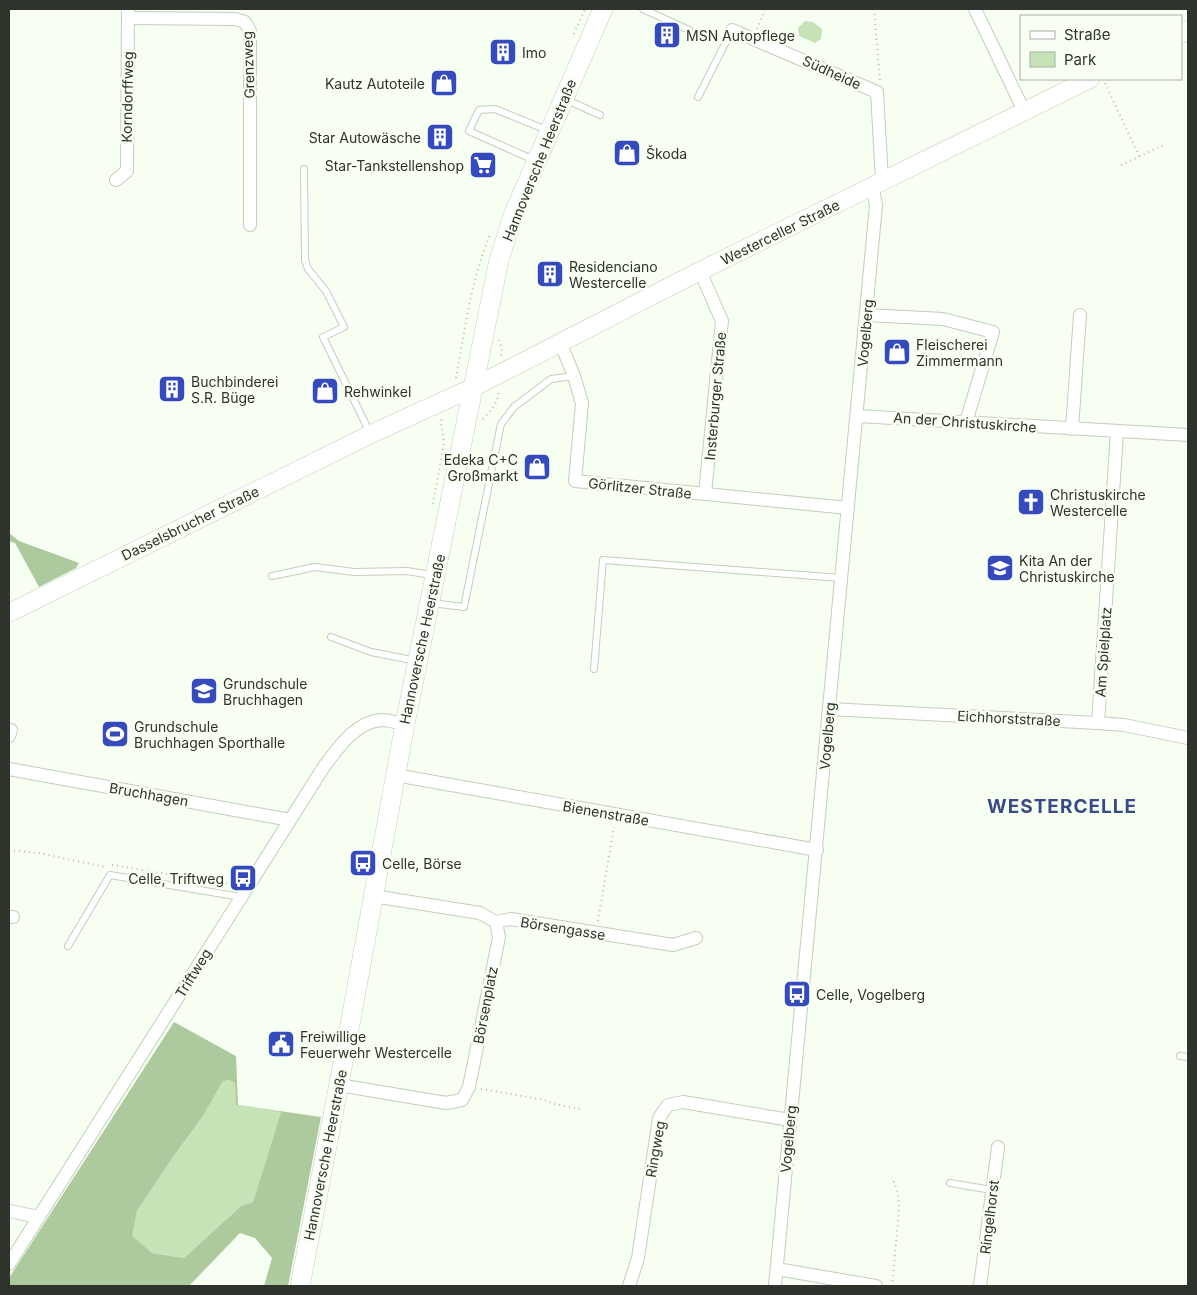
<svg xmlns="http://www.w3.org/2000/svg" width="1197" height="1295" viewBox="0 0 1197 1295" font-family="Inter,sans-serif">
  <rect width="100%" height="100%" fill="#f7fff3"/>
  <g fill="#c6e3b8">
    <path d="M805 21 813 22 822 29 821 39 815 43 799 36 798 28Z"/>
    <path d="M229 1080 235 1083 237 1105 281 1112 253 1202 241 1206 184 1258 152 1253 131 1236 137 1211 173 1157 203 1116 223 1081Z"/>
  </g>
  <g fill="#adca9e" fill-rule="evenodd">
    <path d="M9 533 19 541 79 563 76 568 39 587 15 543 9 541Z"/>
    <path d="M174 1022 236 1056 238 1105 321 1117 288 1286H264L272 1258 255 1238 240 1233 189 1286H9V1278ZM229 1080 235 1083 236 1105 281 1112 253 1202 241 1206 184 1258 152 1253 132 1236 137 1211 173 1157 203 1116 223 1081Z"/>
  </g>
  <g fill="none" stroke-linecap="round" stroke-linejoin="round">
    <g stroke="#c2cfbc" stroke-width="8">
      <g id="lane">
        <path d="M643 9 689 30"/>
        <path d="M698 97 732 30"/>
        <path d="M565 99 600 115"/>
        <path d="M534 160 469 131 479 110 495 109 549 131"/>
        <path d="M304 169 305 260 308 269 326 291 344 327 323 337 370 433"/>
        <path d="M272 576 315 567 354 572 407 571 432 575"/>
        <path d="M431 603 464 607 501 424 514 407 551 379 574 376"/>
        <path d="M331 637 371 652 417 661"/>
        <path d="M594 669 603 560 841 578"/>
        <path d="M68 946 110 875 241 897"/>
        <path d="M1180 1056 1188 1057"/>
        <path d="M950 1183 992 1190"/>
      </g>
    </g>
    <g stroke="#c2cfbc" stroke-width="14">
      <g id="street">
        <path d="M975 9 1024 111"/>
        <path d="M128 18 235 19 245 22 250 31V225"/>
        <path d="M732 30 877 92 882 181"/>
        <path d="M116 180 127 171 128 9"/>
        <path d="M700 271 722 321 705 494"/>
        <path d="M867 315 943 319 993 332 966 422"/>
        <path d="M560 342 574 376 582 403 575 481 848 508"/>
        <path d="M858 416 1188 435"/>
        <path d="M1072 429 1080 315"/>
        <path d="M829 709 1098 723 1124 725 1188 738"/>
        <path d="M1098 723 1117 432"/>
        <path d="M9 736 11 730"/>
        <path d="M9 769 290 820"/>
        <path d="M395 775 817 850"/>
        <path d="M373 896 480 913 496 922 511 919 673 945 696 938"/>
        <path d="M9 917H13"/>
        <path d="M339 1085 446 1103 462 1100 469 1087 499 937 496 922"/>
        <path d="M9 1211 39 1217"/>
        <path d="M9 1264 325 765C339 747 356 722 381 720 389 720 397 723 405 724"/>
        <path d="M777 1269 876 1286"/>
        <path d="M629 1286 638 1258 659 1118 668 1105 683 1102 790 1120"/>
        <path d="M775 1286 876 205 872 186"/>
        <path d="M980 1286 998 1147"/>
      </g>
    </g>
    <g stroke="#c2cfbc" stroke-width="19">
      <g id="secondary">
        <path d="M1181 34 1188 30"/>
        <path d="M9 613 371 434 472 388 700 271 1090 79"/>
      </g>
    </g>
    <g stroke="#c2cfbc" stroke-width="20">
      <path id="primary" d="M300 1286 342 1068 405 724 499 260 514 213 603 9"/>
    </g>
    <g stroke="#b3bab0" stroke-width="2" stroke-dasharray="1 4" stroke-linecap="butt">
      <path d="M874 9 880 81"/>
      <path d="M757 29 765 9"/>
      <path d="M574 34 585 9"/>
      <path d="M1105 83 1139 156"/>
      <path d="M1121 165 1164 145"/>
      <path d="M499 340 502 348 501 357"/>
      <path d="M456 378C465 330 471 279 490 235"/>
      <path d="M483 419C491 411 498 403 499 391"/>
      <path d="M433 504 444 442 441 424 442 417"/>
      <path d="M9 850 39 853 105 867"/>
      <path d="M112 865 235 885"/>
      <path d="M598 921 614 827"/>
      <path d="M481 1089 545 1100 554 1104 581 1109"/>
      <path d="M892 1286 899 1209 898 1193 892 1177"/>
    </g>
    <use href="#lane" stroke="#fff" stroke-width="6"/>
    <use href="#street" stroke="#fff" stroke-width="12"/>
    <use href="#secondary" stroke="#fff" stroke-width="18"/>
    <use href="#primary" stroke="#fff" stroke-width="19"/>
  </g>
  <defs>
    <g id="building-square" transform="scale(1.4375)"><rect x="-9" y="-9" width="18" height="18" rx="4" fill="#354abc" stroke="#f7fff3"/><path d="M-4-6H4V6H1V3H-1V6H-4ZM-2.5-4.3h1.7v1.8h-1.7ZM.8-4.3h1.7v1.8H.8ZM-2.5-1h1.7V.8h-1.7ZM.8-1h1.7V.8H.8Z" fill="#fff"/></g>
    <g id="shop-square" transform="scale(1.4375)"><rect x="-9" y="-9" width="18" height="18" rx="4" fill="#354abc" stroke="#f7fff3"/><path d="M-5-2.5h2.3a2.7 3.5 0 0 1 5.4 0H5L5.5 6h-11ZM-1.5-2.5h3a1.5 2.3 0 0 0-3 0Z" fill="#fff"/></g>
    <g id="supermarket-square" transform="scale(1.4375)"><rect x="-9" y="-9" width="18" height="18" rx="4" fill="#354abc" stroke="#f7fff3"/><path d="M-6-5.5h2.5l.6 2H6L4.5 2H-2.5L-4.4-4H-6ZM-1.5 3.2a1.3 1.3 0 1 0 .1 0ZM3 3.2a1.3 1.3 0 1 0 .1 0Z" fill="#fff"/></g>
    <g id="church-square" transform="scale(1.4375)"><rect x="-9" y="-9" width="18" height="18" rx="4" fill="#354abc" stroke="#f7fff3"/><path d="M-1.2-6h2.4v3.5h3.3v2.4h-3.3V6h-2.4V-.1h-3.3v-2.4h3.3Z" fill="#fff"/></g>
    <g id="school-square" transform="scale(1.4375)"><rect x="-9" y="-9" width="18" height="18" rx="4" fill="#354abc" stroke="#f7fff3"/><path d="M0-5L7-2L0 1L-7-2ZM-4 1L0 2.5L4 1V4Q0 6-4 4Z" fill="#fff"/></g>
    <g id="stadium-square" transform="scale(1.4375)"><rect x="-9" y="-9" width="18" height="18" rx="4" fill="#354abc" stroke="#f7fff3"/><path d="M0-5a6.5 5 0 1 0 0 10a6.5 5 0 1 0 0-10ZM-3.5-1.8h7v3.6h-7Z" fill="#fff"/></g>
    <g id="bus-square" transform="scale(1.4375)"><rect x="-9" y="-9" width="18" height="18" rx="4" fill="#354abc" stroke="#f7fff3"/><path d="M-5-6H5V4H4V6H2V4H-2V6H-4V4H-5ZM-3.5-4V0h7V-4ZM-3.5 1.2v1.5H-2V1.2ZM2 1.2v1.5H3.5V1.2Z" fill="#fff"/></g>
    <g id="civic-square" transform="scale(1.4375)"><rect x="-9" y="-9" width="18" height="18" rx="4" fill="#354abc" stroke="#f7fff3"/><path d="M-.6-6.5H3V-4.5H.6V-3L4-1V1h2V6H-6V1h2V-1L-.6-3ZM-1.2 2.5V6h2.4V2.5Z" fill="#fff"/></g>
  </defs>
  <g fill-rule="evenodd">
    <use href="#building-square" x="667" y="35"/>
    <use href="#building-square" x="503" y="52"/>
    <use href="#shop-square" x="444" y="83"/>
    <use href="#building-square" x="440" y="137"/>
    <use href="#shop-square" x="627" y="153"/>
    <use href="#supermarket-square" x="483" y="165"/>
    <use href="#building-square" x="550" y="274"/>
    <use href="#shop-square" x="897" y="352"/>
    <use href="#building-square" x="172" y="389"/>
    <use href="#shop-square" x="325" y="391"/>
    <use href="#shop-square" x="537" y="467"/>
    <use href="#church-square" x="1031" y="502"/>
    <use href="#school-square" x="1000" y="568"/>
    <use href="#school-square" x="204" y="691"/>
    <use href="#stadium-square" x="115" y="734"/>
    <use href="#bus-square" x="363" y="863"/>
    <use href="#bus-square" x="243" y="878"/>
    <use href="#bus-square" x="797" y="994"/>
    <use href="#civic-square" x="281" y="1044"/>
  </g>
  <g text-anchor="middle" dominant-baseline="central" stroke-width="5" stroke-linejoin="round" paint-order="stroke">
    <g font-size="14" fill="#2e332c" stroke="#f7fff3" text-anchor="start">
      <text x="686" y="35">MSN Autopflege</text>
      <text x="522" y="52">Imo</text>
      <text x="425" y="83" text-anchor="end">Kautz Autoteile</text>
      <text x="421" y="137" text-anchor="end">Star Autowäsche</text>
      <text x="646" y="153">Škoda</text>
      <text x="464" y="165" text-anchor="end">Star-Tankstellenshop</text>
      <text x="569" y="266">Residenciano<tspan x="569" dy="16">Westercelle</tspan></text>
      <text x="916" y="344">Fleischerei<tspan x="916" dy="16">Zimmermann</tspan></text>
      <text x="191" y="381">Buchbinderei<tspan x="191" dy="16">S.R. Büge</tspan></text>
      <text x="344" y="391">Rehwinkel</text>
      <text x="518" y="459" text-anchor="end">Edeka C+C<tspan x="518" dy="16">Großmarkt</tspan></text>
      <text x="1050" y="494">Christuskirche<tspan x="1050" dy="16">Westercelle</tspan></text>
      <text x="1019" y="560">Kita An der<tspan x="1019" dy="16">Christuskirche</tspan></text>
      <text x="223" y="683">Grundschule<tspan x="223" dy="16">Bruchhagen</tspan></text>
      <text x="134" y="726">Grundschule<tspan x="134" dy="16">Bruchhagen Sporthalle</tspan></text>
      <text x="382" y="863">Celle, Börse</text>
      <text x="224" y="878" text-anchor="end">Celle, Triftweg</text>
      <text x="816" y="994">Celle, Vogelberg</text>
      <text x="300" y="1036">Freiwillige<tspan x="300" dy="16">Feuerwehr Westercelle</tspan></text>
    </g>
    <g font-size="14" fill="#2e332c" stroke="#f7fff3">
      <text transform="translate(248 65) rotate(-92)">Grenzweg</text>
      <text transform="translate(832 72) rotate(24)">Südheide</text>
      <text transform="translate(127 97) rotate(-89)">Korndorffweg</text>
      <text transform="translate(539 160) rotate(-68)">Hannoversche Heerstraße</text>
      <text transform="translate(780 232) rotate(-26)">Westerceller Straße</text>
      <text transform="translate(865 333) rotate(-85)">Vogelberg</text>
      <text transform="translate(715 396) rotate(-85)">Insterburger Straße</text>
      <text transform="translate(965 422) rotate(4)">An der Christuskirche</text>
      <text transform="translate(640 488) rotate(6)">Görlitzer Straße</text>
      <text transform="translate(190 523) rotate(-26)">Dasselsbrucher Straße</text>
      <text transform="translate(422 639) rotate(-78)">Hannoversche Heerstraße</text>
      <text transform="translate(1103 652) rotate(-86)">Am Spielplatz</text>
      <text transform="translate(1009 718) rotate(3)">Eichhorststraße</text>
      <text transform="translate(827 736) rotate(-85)">Vogelberg</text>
      <text transform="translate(149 794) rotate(10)">Bruchhagen</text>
      <text transform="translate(606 813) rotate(10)">Bienenstraße</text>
      <text transform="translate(563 928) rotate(9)">Börsengasse</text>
      <text transform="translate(193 973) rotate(-58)">Triftweg</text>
      <text transform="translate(485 1005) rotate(-79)">Börsenplatz</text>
      <text transform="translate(788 1139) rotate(-85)">Vogelberg</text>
      <text transform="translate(655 1149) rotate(-80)">Ringweg</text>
      <text transform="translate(325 1155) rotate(-79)">Hannoversche Heerstraße</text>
      <text transform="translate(989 1217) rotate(-83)">Ringelhorst</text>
    </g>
    <g font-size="19" font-weight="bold" letter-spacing="1" fill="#3a4a86" stroke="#f7fff3">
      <text x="1062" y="806">WESTERCELLE</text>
    </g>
  </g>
  <rect width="1197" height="1295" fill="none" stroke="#2e332c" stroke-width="20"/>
  <rect x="1020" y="15" width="162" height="65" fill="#f7fff3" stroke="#a7ada3"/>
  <rect x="1030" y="31" width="25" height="8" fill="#ffffff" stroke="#a7ada3"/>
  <text x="1064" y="40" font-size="15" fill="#2e332c">Straße</text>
  <rect x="1030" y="52" width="25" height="15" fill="#c6e3b8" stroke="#a7ada3"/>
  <text x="1064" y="65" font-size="15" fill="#2e332c">Park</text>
</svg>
